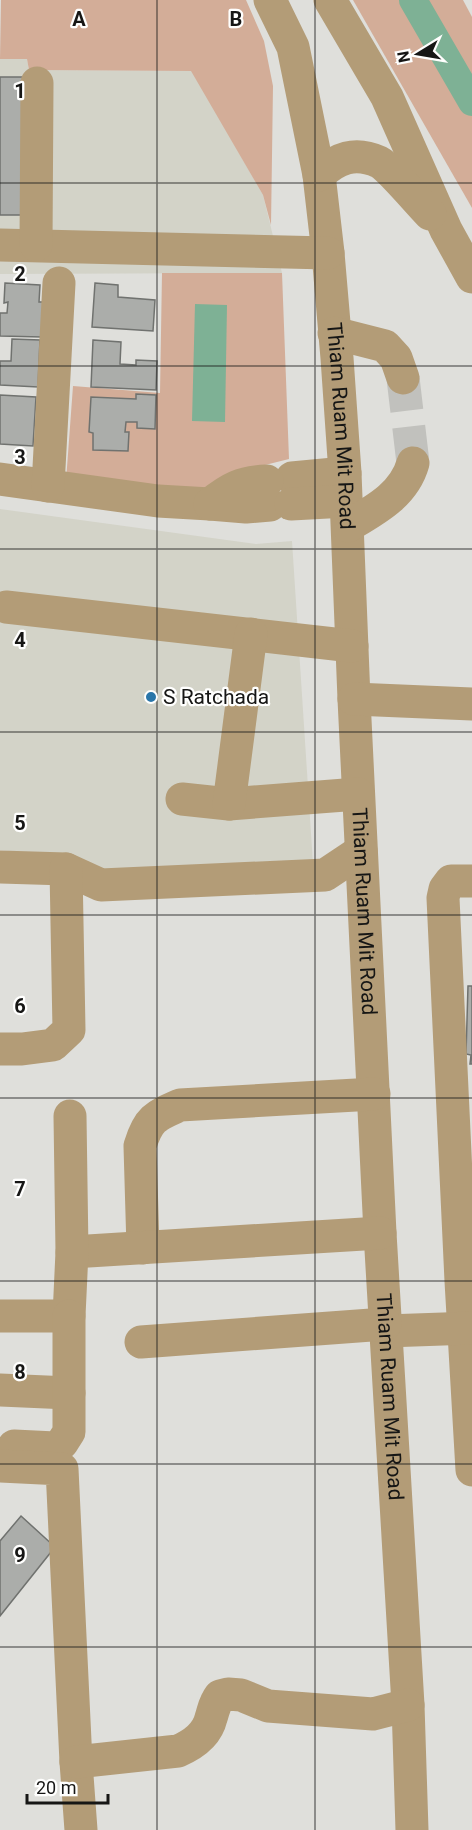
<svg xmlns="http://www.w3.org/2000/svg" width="472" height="1830" viewBox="0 0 472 1830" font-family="Roboto,sans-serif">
  <rect width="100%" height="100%" fill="#dfdfdb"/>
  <g fill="#d3d3c8">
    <path d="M0 59H27L29 70 192 71 263 195 282 273 0 274Z"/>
    <path d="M0 509 256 544 292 541 313 864 102 875 64 857 0 850Z"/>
  </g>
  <g fill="#d3ad98">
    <path d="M1 0H246L264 41 273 86 271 225 263 195 191 71 29 70 27 59H0Z"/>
    <path d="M353 0H463L472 17V208Z"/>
    <path d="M162 273H282L289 459 261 466 204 488 66 481 73 386 160 393Z"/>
  </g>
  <path fill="#7eb195" d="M195 304 227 305 225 422 192 421Z"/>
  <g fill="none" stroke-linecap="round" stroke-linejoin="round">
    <path stroke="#7eb195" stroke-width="28" d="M413 0 472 102"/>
  </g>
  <g fill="#abadaa" stroke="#70726f" stroke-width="1.5">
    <path d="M0 77H27L29 215H0Z"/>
    <path d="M5 283 40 285 39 302H43L42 337 0 336V313H7L8 302 4 303Z"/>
    <path d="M95 283 118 285V297L155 300 153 331 92 327Z"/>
    <path d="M12 339 40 340 38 387 0 385V361H11Z"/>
    <path d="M93 340 121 342 120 364 136 365V360L157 361 156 390 91 387Z"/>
    <path d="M136 394 156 395 155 429 137 428V422H126L125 432H129L128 451 93 450V433L89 432 91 397 136 399Z"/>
    <path d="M0 395 36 397 33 446 0 444Z"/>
    <path d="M468 986H472V1064H470L471 1055 466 1054Z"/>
    <path d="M21 1516 55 1547 0 1616V1541Z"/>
  </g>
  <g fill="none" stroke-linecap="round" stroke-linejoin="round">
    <path stroke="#c1c1bd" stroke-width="33" stroke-dasharray="33 16" stroke-linecap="butt" d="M403 378 413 463"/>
    <g stroke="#b39c77" stroke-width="33">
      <path id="s1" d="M270 0 293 47 319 175 328 253 337 358 345 473 354 699 380 1233 408 1705 412 1830"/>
      <path d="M330 0 387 97 446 230 472 277"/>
      <path d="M319 175C337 158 355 151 379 162 389 167 420 204 430 214"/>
      <path d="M0 245 328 253"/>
      <path d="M36 245 37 83"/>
      <path d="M334 333 385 346 396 358 403 378"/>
      <path d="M292 478 345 473"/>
      <path d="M0 479 158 501 210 504"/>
      <path d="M267 481C241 482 230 488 210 504L246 507 270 505"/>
      <path d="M48 486 59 283"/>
      <path d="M291 504 346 501"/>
      <path d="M348 526C375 510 404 495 413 463"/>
      <path d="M6 607 352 646"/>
      <path d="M354 699 472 704"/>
      <path d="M182 799 229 804 358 794"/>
      <path d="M229 804 251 634"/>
      <path d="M0 867 66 869 101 885 325 875 361 851"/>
      <path d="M472 881H451L445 889 443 898 461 1281 472 1470"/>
      <path d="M0 1049H22L53 1045 69 1030 66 869"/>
      <path d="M143 1248 140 1146C148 1119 155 1116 180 1105L374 1094"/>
      <path d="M72 1252 380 1233"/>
      <path d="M0 1316H69L72 1252 70 1116"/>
      <path d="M386 1331 472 1328"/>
      <path d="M141 1342 385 1324"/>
      <path d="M0 1390 69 1393"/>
      <path d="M14 1446 55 1448 62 1443 69 1432V1316"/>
      <path d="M0 1466 62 1469 76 1762 81 1830"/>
      <path d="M76 1762 178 1751C192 1745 207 1735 211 1718 214 1709 214 1704 220 1696L228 1694 241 1695 268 1706 373 1714 408 1705"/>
    </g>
  </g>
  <path fill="none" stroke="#161615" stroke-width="1.5" stroke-opacity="0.55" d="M157 0V1830M315 0V1830M0 183H472M0 366H472M0 549H472M0 732H472M0 915H472M0 1098H472M0 1281H472M0 1464H472M0 1647H472"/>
  <circle fill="#2a76a9" stroke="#fffffe" stroke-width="2" cx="151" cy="697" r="6"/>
  <g text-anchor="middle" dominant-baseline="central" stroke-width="4.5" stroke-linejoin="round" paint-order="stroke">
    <g font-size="21" fill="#161615" stroke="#fffffe">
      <text stroke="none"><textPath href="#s1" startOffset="435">Thiam Ruam Mit Road</textPath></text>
      <text stroke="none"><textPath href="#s1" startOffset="921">Thiam Ruam Mit Road</textPath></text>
      <text stroke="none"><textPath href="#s1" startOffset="1407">Thiam Ruam Mit Road</textPath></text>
    </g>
    <g font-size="21" fill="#161615" stroke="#fffffe" text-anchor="start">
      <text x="163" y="697">S Ratchada</text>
    </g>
  </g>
  <g font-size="20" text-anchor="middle" font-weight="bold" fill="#161615" stroke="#fffffe" stroke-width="4.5" stroke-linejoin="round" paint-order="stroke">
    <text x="79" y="26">A</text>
    <text x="236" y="26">B</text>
    <text x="20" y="98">1</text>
    <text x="20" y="281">2</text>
    <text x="20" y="464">3</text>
    <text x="20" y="647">4</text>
    <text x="20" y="830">5</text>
    <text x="20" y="1013">6</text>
    <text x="20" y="1196">7</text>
    <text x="20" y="1379">8</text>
    <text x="20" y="1562">9</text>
  </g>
  <g transform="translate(418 54) rotate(259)" stroke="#fffffe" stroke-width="4.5" paint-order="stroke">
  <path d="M0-4.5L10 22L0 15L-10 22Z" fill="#161615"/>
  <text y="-9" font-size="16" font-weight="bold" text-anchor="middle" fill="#161615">N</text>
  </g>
  <path d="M27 1794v9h81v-9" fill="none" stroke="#161615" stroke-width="3"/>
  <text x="36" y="1794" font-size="18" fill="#161615" stroke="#fffffe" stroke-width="4.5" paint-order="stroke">20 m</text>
</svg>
